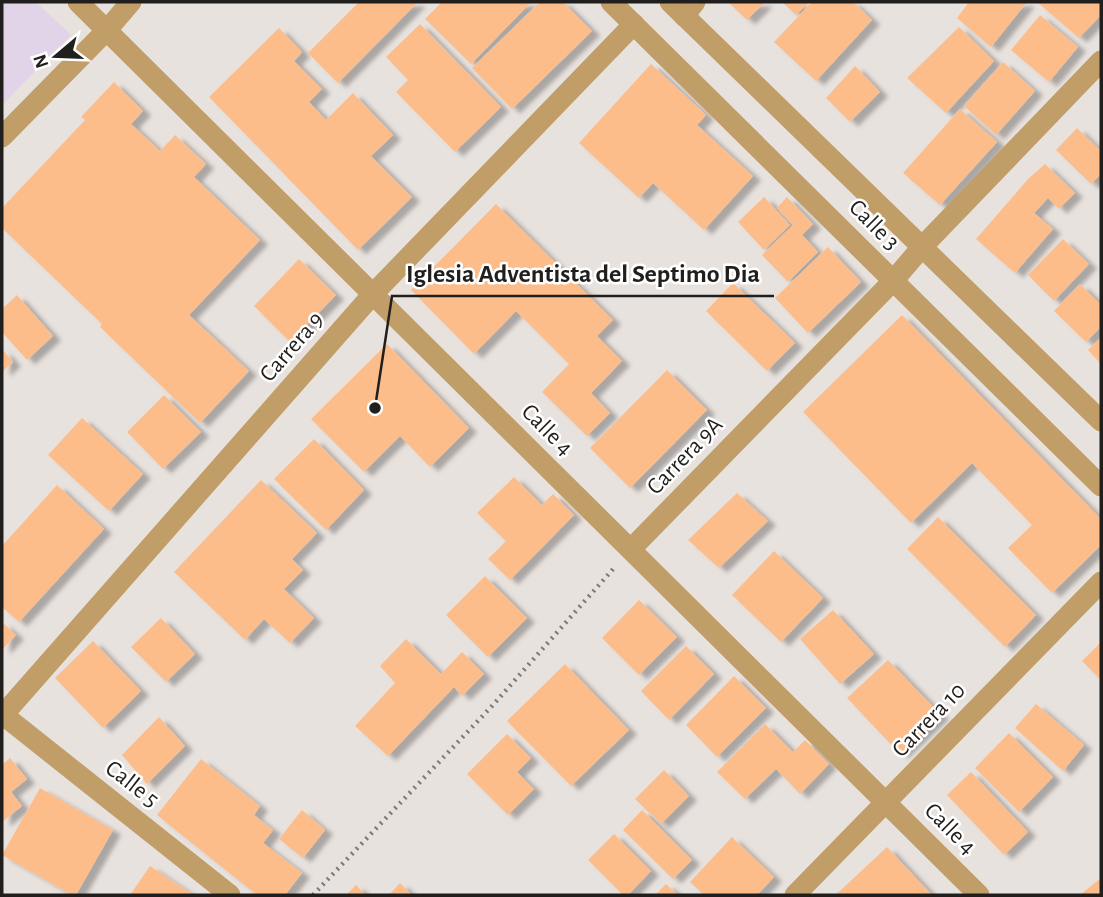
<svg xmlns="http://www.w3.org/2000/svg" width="1103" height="897" viewBox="0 0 1103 897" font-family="'Alegreya Sans',sans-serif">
  <defs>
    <filter id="shadow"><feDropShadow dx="8" dy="4.5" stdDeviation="2" flood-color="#0004"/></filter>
  </defs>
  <rect width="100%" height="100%" fill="#e8e2de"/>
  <path fill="#e1d4e8" d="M2 2H36L71 35 2 105Z"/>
  <g fill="#fdbd8b" filter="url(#shadow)">
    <path d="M359 2H418L338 83 308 53Z"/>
    <path d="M442 2H531L471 64 425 19Z"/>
    <path d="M540 2H563L592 31 512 109 472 68Z"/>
    <path d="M728 2H765L747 20Z"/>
    <path d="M782 2H809L796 15Z"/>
    <path d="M812 2H853L872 20 816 81 774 42Z"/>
    <path d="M969 2H1027L991 47 957 18Z"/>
    <path d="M1037 2H1101V15L1079 38Z"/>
    <path d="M1040 15 1078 47 1049 82 1011 50Z"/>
    <path d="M420 24 501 107 455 152 396 92 408 80 386 57Z"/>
    <path d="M959 27 994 61 946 113 907 78Z"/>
    <path d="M279 28 302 52 294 61 322 89 309 102 326 120 353 93 393 135 371 156 412 197 358 250 209 97Z"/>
    <path d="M1003 62 1035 91 996 135 964 106Z"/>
    <path d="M651 64 706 115 697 125 753 176 704 230 653 183 639 198 579 143Z"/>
    <path d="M855 66 880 92 850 122 826 98Z"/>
    <path d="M114 82 143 111 131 124 160 151 175 135 206 164 194 177 260 240 189 315 249 371 200 423 100 327 102 324 2 228V208L85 120 81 117Z"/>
    <path d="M960 109 997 142 940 205 903 173Z"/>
    <path d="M1077 128 1101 151V174L1091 184 1056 150Z"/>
    <path d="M1045 164 1075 193 1059 209 1048 198 1034 213 1053 229 1015 273 976 239 1029 178Z"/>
    <path d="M764 197 790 225 764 250 738 222Z"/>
    <path d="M787 197 813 224 802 235 818 252 788 282 762 255 793 225 777 208Z"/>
    <path d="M496 204 613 320 597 336 622 361 591 393 610 413 587 436 542 392 569 364 516 311 474 354 411 290Z"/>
    <path d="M1063 239 1089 264 1054 301 1028 275Z"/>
    <path d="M828 247 861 282 808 333 775 298Z"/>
    <path d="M299 259 336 295 290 342 254 306Z"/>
    <path d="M733 283 795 343 767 371 706 311Z"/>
    <path d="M1080 284 1101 305V327L1086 342 1054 311Z"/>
    <path d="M17 295 53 336 27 360 2 332V309Z"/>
    <path d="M902 315 1101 519V545L1052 593 1008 548 1032 525 972 463 911 523 803 412Z"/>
    <path d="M1101 338V364L1088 350Z"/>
    <path d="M387 344 469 428 430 467 400 436 364 472 311 419Z"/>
    <path d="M2 349 13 362 2 372Z"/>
    <path d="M667 370 707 410 630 488 590 448Z"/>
    <path d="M164 395 201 432 163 469 127 432Z"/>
    <path d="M82 418 143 474 109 511 48 455Z"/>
    <path d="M314 439 364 490 326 530 274 479Z"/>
    <path d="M514 477 542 505 553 494 574 515 510 580 488 559 506 541 477 513Z"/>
    <path d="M261 480 317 533 292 559 303 570 284 589 314 618 290 643 264 619 245 640 174 572Z"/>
    <path d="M57 485 104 529 19 622 2 607V546Z"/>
    <path d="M737 493 768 521 719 568 688 540Z"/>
    <path d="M938 517 1036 615 1005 647 907 549Z"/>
    <path d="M774 551 823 598 781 642 732 595Z"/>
    <path d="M485 576 527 618 488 657 446 615Z"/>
    <path d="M639 600 677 637 639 675 602 638Z"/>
    <path d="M833 610 874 654 840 684 800 639Z"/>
    <path d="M161 618 195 654 166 682 131 647Z"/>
    <path d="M2 622 16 635 2 650Z"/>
    <path d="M406 639 441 674 462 652 484 674 462 696 454 687 388 756 355 726 395 683 380 666Z"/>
    <path d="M93 641 141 691 103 728 55 678Z"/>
    <path d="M1101 642V680L1082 661Z"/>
    <path d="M686 646 714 674 669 720 641 691Z"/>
    <path d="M888 660 941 715 900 754 847 698Z"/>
    <path d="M565 664 629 730 571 786 507 721Z"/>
    <path d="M734 676 766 708 717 757 686 725Z"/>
    <path d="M1036 704 1084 745 1063 771 1015 728Z"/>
    <path d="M159 717 185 746 147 784 122 755Z"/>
    <path d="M765 724 793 752 805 740 829 764 800 794 776 769 745 799 717 772Z"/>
    <path d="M1009 733 1053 777 1019 812 975 768Z"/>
    <path d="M507 734 531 758 517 772 534 789 508 815 467 774Z"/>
    <path d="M10 758 27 779 11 792 22 806 2 822V765Z"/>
    <path d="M201 759 260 806 254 815 273 830 263 843 302 873 285 895H257L157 815Z"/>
    <path d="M664 770 689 796 661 824 635 799Z"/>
    <path d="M971 772 1028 832 1004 855 947 795Z"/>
    <path d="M40 788 113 830 76 895H72L2 855Z"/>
    <path d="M302 810 325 830 303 858 279 839Z"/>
    <path d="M642 810 692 860 673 879 623 830Z"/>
    <path d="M614 834 651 871 628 895H623L588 860Z"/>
    <path d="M732 837 774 877 757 895H704L690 882Z"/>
    <path d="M887 847 932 895H835L843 888Z"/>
    <path d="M150 866 193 895H130Z"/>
    <path d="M1101 878V895H1080Z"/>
    <path d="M400 883 412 895H389Z"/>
    <path d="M666 884 678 895H655Z"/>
    <path d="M356 885 365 895H346Z"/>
  </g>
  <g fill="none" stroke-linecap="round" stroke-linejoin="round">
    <path stroke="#7d7976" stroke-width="4.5" stroke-dasharray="2 5" stroke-linecap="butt" d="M313 895 493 705 614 568"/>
    <g stroke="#c19d68" stroke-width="21">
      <path d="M78 2 979 895"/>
      <path d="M684 16 695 2"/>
      <path d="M2 137 107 30 131 2"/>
      <path d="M631 549 893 281 922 247 1101 61"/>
      <path d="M2 714 230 895"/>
      <path d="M795 895 1101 582"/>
    </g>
    <g stroke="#c19d68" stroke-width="21">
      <path d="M611 2 1101 486"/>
      <path d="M670 2 1101 421"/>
      <path d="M2 716 373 294 634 24"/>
    </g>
  </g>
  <g text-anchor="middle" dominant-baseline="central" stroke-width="5" stroke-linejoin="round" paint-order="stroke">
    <g font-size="24" fill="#211f1d" stroke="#fff">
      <text transform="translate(874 225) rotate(45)">Calle 3</text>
      <text transform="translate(292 347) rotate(-49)">Carrera 9</text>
      <text transform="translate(547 430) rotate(45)">Calle 4</text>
      <text transform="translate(685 456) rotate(-46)">Carrera 9A</text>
      <text transform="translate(929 720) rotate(-46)">Carrera 10</text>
      <text transform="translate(132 784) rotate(38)">Calle 5</text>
      <text transform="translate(950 829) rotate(45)">Calle 4</text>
    </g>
  </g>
  <path fill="none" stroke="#211f1d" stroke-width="2.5" d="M375 408L392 296H774"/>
  <circle fill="#211f1d" stroke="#fff" stroke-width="2.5" cx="375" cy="408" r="7"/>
  <g font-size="26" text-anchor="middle" font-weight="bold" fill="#211f1d" stroke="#fff" stroke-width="5" stroke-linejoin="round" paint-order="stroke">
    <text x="583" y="282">Iglesia Adventista del Septimo Dia</text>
  </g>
  <rect width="1103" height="897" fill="none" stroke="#211f1d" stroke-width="7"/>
  <g transform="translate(56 56) rotate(251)" stroke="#ffffff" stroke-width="5" paint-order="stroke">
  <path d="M0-5L12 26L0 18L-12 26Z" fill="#211f1d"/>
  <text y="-10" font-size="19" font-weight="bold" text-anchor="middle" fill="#211f1d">N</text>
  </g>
</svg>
